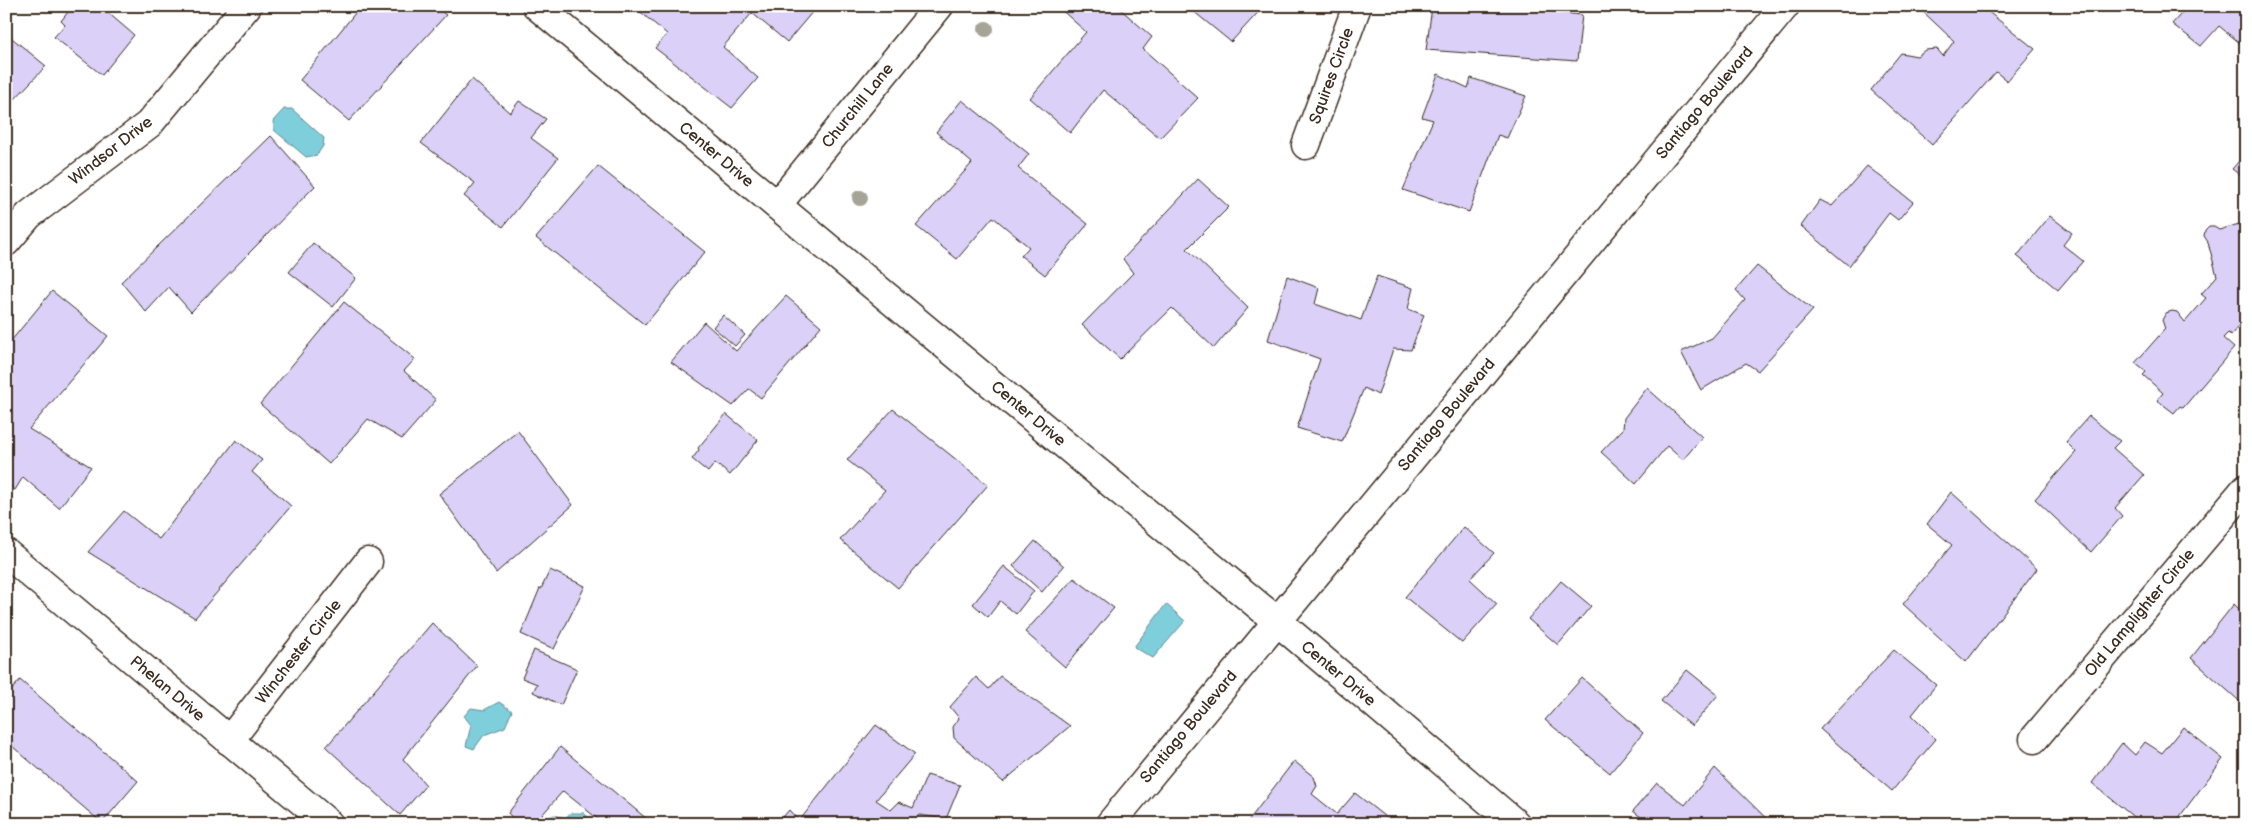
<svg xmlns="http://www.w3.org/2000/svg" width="2252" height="830" viewBox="0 0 2252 830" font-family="'Balsamiq Sans',sans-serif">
  <rect width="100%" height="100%" fill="#fff"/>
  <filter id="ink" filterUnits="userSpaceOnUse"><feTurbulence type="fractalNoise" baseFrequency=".02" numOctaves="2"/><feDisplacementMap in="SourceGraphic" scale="10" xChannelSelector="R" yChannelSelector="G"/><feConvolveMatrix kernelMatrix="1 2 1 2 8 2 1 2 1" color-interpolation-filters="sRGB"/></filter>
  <g filter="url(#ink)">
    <g fill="#7fcedc" stroke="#648c90">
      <path d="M284 109H292L324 138 323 146 317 155 306 157 274 130 273 121Z"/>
      <path d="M1166 604 1185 621 1153 658 1134 647Z"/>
      <path d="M499 702 512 711 505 727 484 735 474 749 466 746 471 725 464 716 471 708 484 710Z"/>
      <path d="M571 813H584L592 822 541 824 543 820 554 815 565 818Z"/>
    </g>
    <g fill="#dad0f8" stroke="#3b2a1e">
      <path d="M79 6H100L134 35 102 75 54 37 65 25 61 21 71 8 74 12Z"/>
      <path d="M361 6H434L446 15 349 121 300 80Z"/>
      <path d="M633 6H809L814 10 787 42 752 13 723 47 758 78 732 108 655 48 667 34Z"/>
      <path d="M1057 6H1117L1152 37 1143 49 1198 98 1160 138 1103 90 1070 133 1030 98 1086 32Z"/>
      <path d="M1187 6H1264L1231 42Z"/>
      <path d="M1489 6H1555L1553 12 1582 15 1577 61 1426 50 1432 7 1488 10Z"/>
      <path d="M1917 6H1981L2035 49 2007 81 1996 72 1932 145 1871 90 1901 53 1917 56 1925 50 1937 49 1943 56 1954 41Z"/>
      <path d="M2188 6H2246V48L2219 26 2201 46 2172 24Z"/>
      <path d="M7 34 46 66 13 101 6 96Z"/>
      <path d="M1438 74 1468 88 1471 78 1526 96 1507 138 1498 135 1469 212 1403 190 1433 120 1422 117Z"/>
      <path d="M472 79 510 113 519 101 546 119 531 138 558 158 503 227 464 196 475 183 421 143Z"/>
      <path d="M962 100 1029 154 1018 168 1088 224 1045 275 1021 256 1029 247 993 217 957 259 916 226 972 163 936 132Z"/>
      <path d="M271 136 315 186 191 312 169 287 146 312 121 282Z"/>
      <path d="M2246 153V180L2232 169Z"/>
      <path d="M598 166 705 252 645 325 536 238Z"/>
      <path d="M1867 166 1913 202 1898 220 1889 213 1849 266 1801 226 1820 200 1832 206Z"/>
      <path d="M1198 179 1229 207 1187 249 1248 308 1214 348 1172 308 1120 359 1082 325 1133 273 1123 259Z"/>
      <path d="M2050 216 2072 233 2063 245 2083 261 2058 290 2017 256Z"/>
      <path d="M2239 224 2241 234 2246 232V311L2242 315 2245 319 2231 335 2228 333 2223 338 2234 348 2183 408 2180 406 2174 413 2157 400 2163 393 2143 375 2146 372 2135 363 2165 329 2162 320 2166 313 2172 311 2177 312 2185 322 2206 298 2201 294 2217 276 2208 242 2204 236 2205 231 2209 227H2214L2219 230Z"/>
      <path d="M313 243 356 278 333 307 289 272Z"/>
      <path d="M1757 266 1813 310 1758 371 1746 363 1701 390 1681 352 1712 338 1745 300 1736 290Z"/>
      <path d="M1287 276 1319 288 1315 304 1361 320 1377 276 1413 288 1408 309 1424 315 1411 350 1393 349 1378 395 1364 388 1342 442 1297 428 1320 359 1268 340Z"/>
      <path d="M52 291 108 336 29 429 91 467 59 508 23 477 15 490 6 483V347Z"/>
      <path d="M786 296 821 326 761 398 749 389 733 406 671 362 704 322 736 351Z"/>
      <path d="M344 302 415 359 404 371 436 400 402 439 368 419 329 464 260 404Z"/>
      <path d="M723 315 745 335 735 346 713 327Z"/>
      <path d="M1647 388 1702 437 1683 460 1667 446 1636 484 1601 452 1623 429 1624 418Z"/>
      <path d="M893 409 988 485 898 588 840 540 885 490 847 460Z"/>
      <path d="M726 414 758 440 730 475 715 463 708 472 692 459 699 450 698 448Z"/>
      <path d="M2089 416 2120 441 2113 448 2144 475 2115 508 2122 516 2091 552 2035 499 2076 452 2066 442Z"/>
      <path d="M518 431 573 505 496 573 439 494Z"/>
      <path d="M236 440 262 460 252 472 291 506 195 618 88 552 124 511 159 539Z"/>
      <path d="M1951 492 2037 569 1966 662 1903 604 1952 545 1927 524Z"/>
      <path d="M1464 527 1494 553 1470 579 1497 604 1462 643 1405 597Z"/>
      <path d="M1035 541 1064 566 1042 592 1013 566Z"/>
      <path d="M1004 566 1034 591 1016 614 1000 601 988 617 973 604Z"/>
      <path d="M550 570 585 586 554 649 521 634 540 588 541 589Z"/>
      <path d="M1074 578 1114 608 1065 667 1025 632Z"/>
      <path d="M1561 581 1591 606 1558 645 1528 619Z"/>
      <path d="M2234 604 2244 614 2246 611V707L2191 658Z"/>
      <path d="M432 623 477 666 403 759 426 785 400 815 326 747Z"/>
      <path d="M534 650 577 669 561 705 533 692 537 684 522 678Z"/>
      <path d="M1894 650 1936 685 1912 715 1936 739 1892 791 1820 729Z"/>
      <path d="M1687 670 1718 695 1692 726 1661 701Z"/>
      <path d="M1000 676 1070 726 1003 782 954 738 953 727 959 718 950 707 976 677 989 689Z"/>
      <path d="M1582 678 1643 733 1610 773 1545 720Z"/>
      <path d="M20 680 138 781 102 823 6 741V696Z"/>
      <path d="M876 725 915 754 876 800 891 810 899 802 913 808 927 775 960 785 946 819 919 815 910 824H777L789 810 799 821Z"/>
      <path d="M2183 727 2223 759 2174 824H2142L2092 783 2122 743 2135 755 2145 742 2162 753Z"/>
      <path d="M560 747 653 824H604L563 791 534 824H518L508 813Z"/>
      <path d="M1294 761 1314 777 1317 786 1312 794 1337 814 1355 793 1394 824H1246Z"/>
      <path d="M1715 768 1772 824H1650L1633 811 1657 783 1685 805Z"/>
      <path d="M175 818 182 824H169Z"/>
    </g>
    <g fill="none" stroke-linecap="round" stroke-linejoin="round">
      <g stroke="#3b2a1e" stroke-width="31">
        <g id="minor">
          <path d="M1306 145 1357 6"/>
          <path d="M777 205 939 6"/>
          <path d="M6 242 29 215 149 124 247 6"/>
          <path d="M6 553 329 824"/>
          <path d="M2034 739 2246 488"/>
          <path d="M229 741 368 562"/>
        </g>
      </g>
      <g stroke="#3b2a1e" stroke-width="31">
        <g id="tertiary">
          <path d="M537 6 1277 621 1516 824"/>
          <path d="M1110 824 1785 6"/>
        </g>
      </g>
      <use href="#minor" stroke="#fff" stroke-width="28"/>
      <use href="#tertiary" stroke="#fff" stroke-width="28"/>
    </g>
    <g fill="#a5a496">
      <circle cx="986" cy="29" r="8"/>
      <circle cx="860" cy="198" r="8"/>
    </g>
  </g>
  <g text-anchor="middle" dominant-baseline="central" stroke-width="4.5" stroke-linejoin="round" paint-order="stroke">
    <g font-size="16" fill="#3b2a1e" stroke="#fff">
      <text transform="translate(1332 76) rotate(-70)">Squires Circle</text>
      <text transform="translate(1705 103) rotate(-50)">Santiago Boulevard</text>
      <text transform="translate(858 106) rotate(-51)">Churchill Lane</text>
      <text transform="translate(111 151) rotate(-38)">Windsor Drive</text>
      <text transform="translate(716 155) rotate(40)">Center Drive</text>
      <text transform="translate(1028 414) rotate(40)">Center Drive</text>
      <text transform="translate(1447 415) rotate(-50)">Santiago Boulevard</text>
      <text transform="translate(2140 613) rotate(-50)">Old Lamplighter Circle</text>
      <text transform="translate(299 652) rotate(-52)">Winchester Circle</text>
      <text transform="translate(1338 674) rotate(40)">Center Drive</text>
      <text transform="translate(167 689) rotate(40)">Phelan Drive</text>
      <text transform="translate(1189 727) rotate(-50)">Santiago Boulevard</text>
    </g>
  </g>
  <rect width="2252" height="830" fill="none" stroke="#fff" stroke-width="25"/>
  <rect x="12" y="12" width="2227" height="805" fill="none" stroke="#3b2a1e" stroke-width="2" filter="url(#ink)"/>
</svg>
